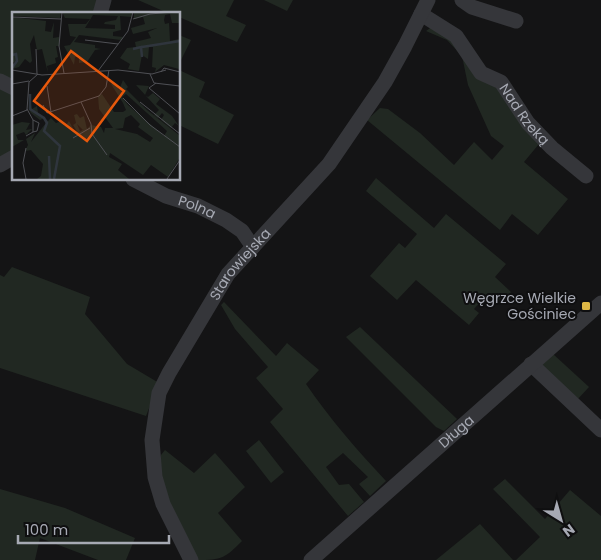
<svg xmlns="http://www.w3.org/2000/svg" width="601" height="560" viewBox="0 0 601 560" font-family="Poppins,sans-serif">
  <rect width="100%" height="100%" fill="#141415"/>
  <g fill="#212822">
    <path d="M0 0H100L95 14H14V153L0 160Z"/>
    <path d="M138 0H234L226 16 246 25 237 42 179 17V14H170Z"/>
    <path d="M264 0H293L287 11Z"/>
    <path d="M433 26 450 34 500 87 539 144 524 162 568 199 538 235 512 214 500 230 367 120 380 108 388 109 420 133 454 165 474 142 492 160 504 146 491 136 468 85 462 56 447 40 426 31Z"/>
    <path d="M179 35 191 40 179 64Z"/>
    <path d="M179 70 205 82 199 97 234 115 218 144 179 125Z"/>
    <path d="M376 178 434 228 446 214 506 264 495 277 511 292 502 304 488 293 474 309 479 313 469 325 416 280 397 300 370 276 399 243 405 248 417 234 366 191Z"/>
    <path d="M12 267 90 297 85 314 127 364 159 383 146 416 0 368V275L4 277Z"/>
    <path d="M224 302 276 356 287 343 319 370 306 384C330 419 357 450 386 481L370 496 359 484 368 477 343 453 326 467 339 485 349 484 364 502 348 516 270 422 283 409 256 378 268 367 235 329 221 305Z"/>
    <path d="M360 327 457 419 444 431 436 427 346 337Z"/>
    <path d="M553 354 589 387 576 401 541 365Z"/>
    <path d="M259 440 284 472 271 483 246 451Z"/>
    <path d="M165 450 194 473 215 453 245 487 218 513 242 541C225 558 222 560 198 560L172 511 161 482V455Z"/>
    <path d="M505 479 545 519 570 490 601 516V560H516L540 537 493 489Z"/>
    <path d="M0 489 65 508 135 538 126 560H98L40 538 35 560H0Z"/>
    <path d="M480 524 513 560H436Z"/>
  </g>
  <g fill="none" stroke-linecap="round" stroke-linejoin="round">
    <g stroke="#35363a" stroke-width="15">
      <path d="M462 0 472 7 516 21"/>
      <path d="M100 14 104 0"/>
      <path id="s1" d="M421 14 456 36 481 73 501 82 528 123 552 148 586 176"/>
      <path d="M0 81 14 88"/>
      <path d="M0 165 14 157"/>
      <path id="s2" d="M133 179 166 196 198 206 226 220 242 231 253 247"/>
      <path d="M531 364 601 430"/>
      <path id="s3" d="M191 560 163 504 155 477 152 440 159 393 169 373 228 274 329 164 385 82 405 46 428 0"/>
      <path id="s4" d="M311 560 601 303"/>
    </g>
  </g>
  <rect fill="#dcb645" stroke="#0f0f10" stroke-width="2" x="581" y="301" width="10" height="10" rx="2.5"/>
  <g text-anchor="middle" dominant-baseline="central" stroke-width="4" stroke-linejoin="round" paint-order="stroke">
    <g font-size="14" fill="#a7aab4" stroke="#0f0f10">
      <text stroke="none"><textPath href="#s1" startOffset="148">Nad Rzeką</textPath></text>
      <text stroke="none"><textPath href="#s2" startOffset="70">Polna</textPath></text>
      <text stroke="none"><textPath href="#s3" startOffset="328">Starowiejska</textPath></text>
      <text stroke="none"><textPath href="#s4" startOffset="194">Długa</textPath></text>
    </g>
    <g font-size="14" fill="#a7aab4" stroke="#0f0f10" text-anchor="end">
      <text x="576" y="298">Węgrzce Wielkie<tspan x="576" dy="16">Gościniec</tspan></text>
    </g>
  </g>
  <g transform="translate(12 12)">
    <rect width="168" height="168" fill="#141415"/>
    <path d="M49 0 48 6 0 4V1ZM50 0H120V5L108 4 109 18 101 20V24L111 25 109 28 67 23 62 30 83 33V36L89 37 83 38 75 50 67 51V45H63L62 53 52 34 58 33 64 25 58 24 56 12H74L78 7 53 6ZM81 3 106 4 104 8 93 10 92 12 103 13V17L73 16ZM122 0H167V11H160L158 2 153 3 152 8 153 12 157 11 158 29 167 27V57L152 53 143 60 144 56 140 55 141 35H137L136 47 130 43 127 59 116 57 118 52 108 46 115 36 124 35 123 30 139 26 136 20 145 16 121 22 119 16 133 12 131 5 122 7ZM0 5 34 9 33 19 39 20 42 10 41 26 47 25V34H44L46 45 43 46 44 51 35 54 36 61 30 37 25 38 22 23 18 32 20 49 18 51 13 47 7 55 0 57 3 50H0ZM111 68 116 75 114 77 135 98 167 123V147L156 165 139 153 131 163 98 141 97 145 110 152 106 158 117 167H25L29 164 31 152 19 138 13 139 16 133 14 127 23 121 19 130 34 111 32 106 28 108 19 101 17 97 18 87 20 97 25 94 26 101 36 109 39 106 44 111 50 109 53 114 57 109 64 122 74 116 71 118 65 112 68 119 66 121 61 113 64 111 62 103 65 102 68 106 72 104 75 117 79 113 89 115 92 121 93 116H101L87 97 86 84 90 82 102 100H111L114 98 111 91 99 72 102 70 107 78ZM114 82 155 119 152 124 116 93 110 85ZM119 103 128 112 126 115 141 126 138 130 125 122 103 117 111 116 113 106ZM124 73 137 74 133 83 136 85 141 81 148 87 144 92 160 104 167 114 163 111 159 116 149 108 152 103 150 101 146 106 142 103 147 98ZM10 110 18 111 14 118 20 117 14 123 12 120 4 123 6 128H12L0 135V113Z" fill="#212822" fill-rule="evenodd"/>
    <path fill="none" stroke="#2f353d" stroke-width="2.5" d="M130 35 168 29M121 37 129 35 130 45M0 43 4 42 5 49 0 56M18 82V97L32 106 35 111 32 119 48 134 42 167M37 144 38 167"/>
    <path fill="none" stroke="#4f5055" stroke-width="1" d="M50 0 47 34 52 61M0 5 49 7M121 7 138 2 161 0M73 28 106 32M24 37 25 62M0 58 30 63 106 58 140 62 154 58M86 59 116 19 121 0M149 60 152 56 168 60M138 62 142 71 168 74M144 71 137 76 168 102M0 72 17 69M35 74 39 100M111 86 138 113 168 135M69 90 79 112M128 90 168 122M31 93 35 101 87 84 94 75 97 58M0 104 15 98 17 70 26 62M21 108 27 111 25 119 21 120M79 112 80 122 95 143M14 124 21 120V108L15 97M61 126 78 116M14 136 11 151 14 167M155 167 168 148"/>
    <path fill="#e8590c" fill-opacity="0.15" stroke="#e8590c" stroke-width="2.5" d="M59 39 112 79 75 129 22 89Z"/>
    <rect width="168" height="168" fill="none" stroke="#a7aab4" stroke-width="2.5"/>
  </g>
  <g transform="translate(561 520) rotate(143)" stroke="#0f0f10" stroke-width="4" paint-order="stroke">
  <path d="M0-4L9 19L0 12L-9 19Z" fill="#a7aab4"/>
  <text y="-8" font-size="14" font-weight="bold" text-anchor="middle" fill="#a7aab4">N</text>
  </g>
  <path d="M18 535v8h151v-8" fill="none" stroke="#a7aab4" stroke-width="2.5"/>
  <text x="25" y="535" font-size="15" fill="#a7aab4" stroke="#0f0f10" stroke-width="4" paint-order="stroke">100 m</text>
</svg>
